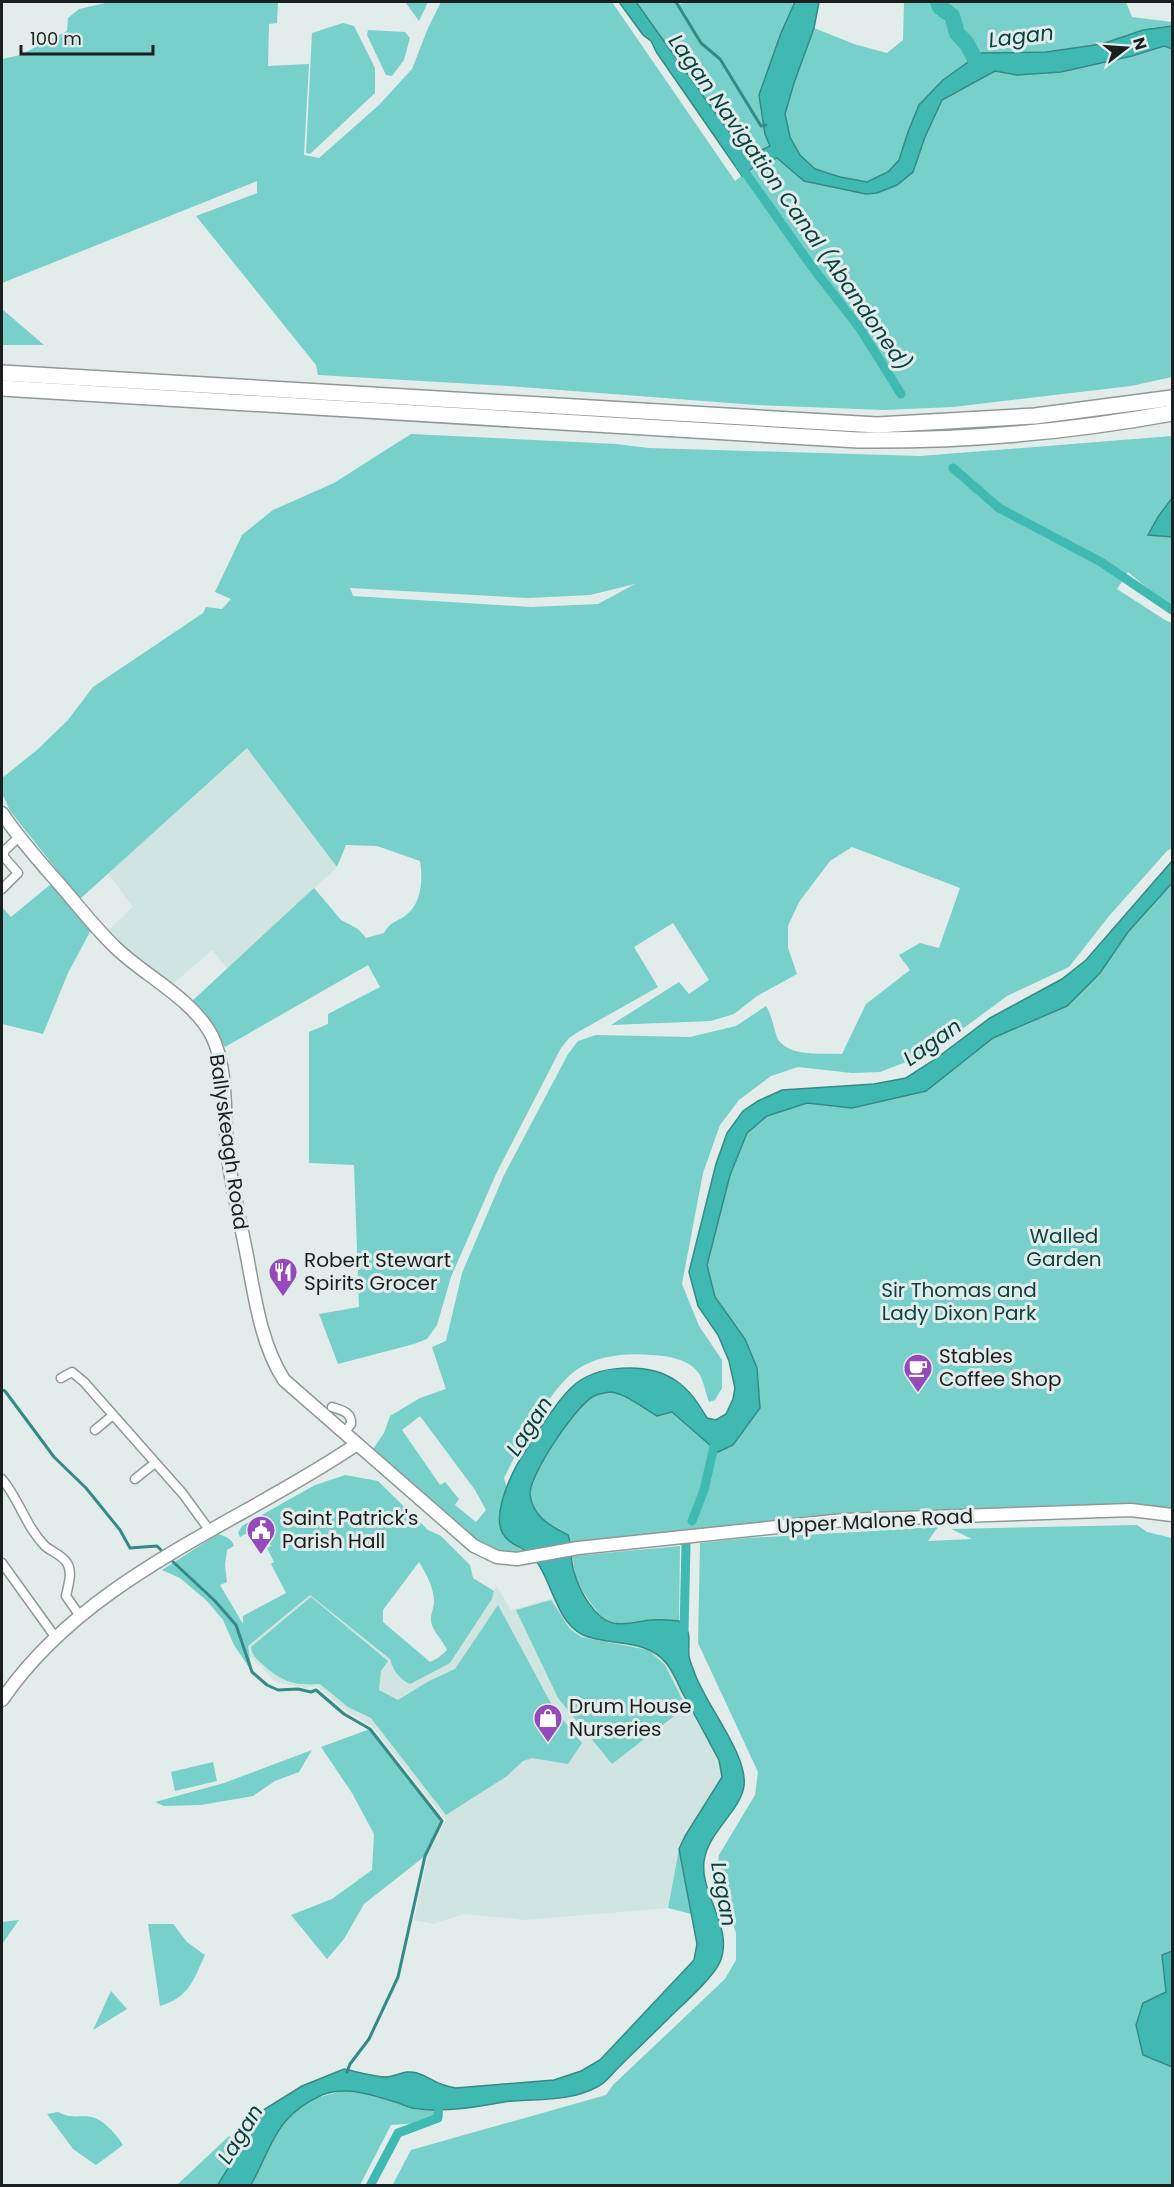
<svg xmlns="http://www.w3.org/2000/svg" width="1174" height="2187" viewBox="0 0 1174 2187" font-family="Poppins,sans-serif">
  <rect width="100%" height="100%" fill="#e2eceb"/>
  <g fill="#d0e4e2">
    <path d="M247 748 337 867 228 969 212 950 172 985 135 957 108 931 133 907 108 873Z"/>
    <path d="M496 1585 511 1610 553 1598 571 1626 583 1635 649 1648 667 1664 719 1760 722 1777 679 1849 668 1908 525 1920 464 1914 433 1924 414 1920 428 1855 446 1820 372 1726 345 1710 317 1686 304 1688 276 1682 250 1656 248 1646 310 1595 390 1659 393 1668 450 1663 492 1599Z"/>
  </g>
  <g fill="#77d0c9" fill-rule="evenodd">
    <path d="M110 2H278L277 23 269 24 268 66 309 64 304 155 319 158 379 105 412 69 428 28 441 2H612L735 181 754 167 777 158 805 181 866 194 913 172 925 137 942 100 995 71 1017 75 1132 56 1164 46 1172 49V377L1131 386 953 407 884 410 756 405 508 386 318 375 316 365 196 216 257 193V181L2 283V59L20 55 67 31 68 18 79 9Z"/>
    <path d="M405 2H428L419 21Z"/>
    <path d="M636 2H672L682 4 681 2H795L781 33 765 134 771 146 747 157Z"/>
    <path d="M904 2H931L972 60 964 65 919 105 908 132 899 160 888 172 867 182 840 177 815 169 800 155 790 137 785 114 794 83 814 28 854 44 887 53 903 40Z"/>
    <path d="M946 2H1126L1132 17 1172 22V26L1143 30 1102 44 1046 52 981 53Z"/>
    <path d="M343 23 354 26 375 68V93L310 154 306 153 312 33Z"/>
    <path d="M368 30 405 32 410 38 404 60 392 76 386 75 367 35Z"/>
    <path d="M2 309 44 345H2Z"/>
    <path d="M411 434 616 444 649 448 920 456 1172 436V498L1158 517 1149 535 1172 537V609L1128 572 1117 589 1165 620 1172 623V848L1167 851 1109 916 1069 967 1007 996 930 1053 880 1072 852 1073 798 1067 771 1076 739 1100 720 1125 703 1173 682 1284 699 1326 722 1360V1388L715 1400 709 1402C706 1394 704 1383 700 1375 690 1359 669 1356 651 1355 626 1353 597 1355 575 1371 549 1390 519 1448 504 1478L507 1488C497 1520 498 1539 530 1554L488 1552 385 1459 371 1452 384 1433 390 1416 420 1398 446 1389 432 1347 446 1341 462 1273 504 1175 568 1054 578 1041 596 1035 690 1037 736 1026 766 1006C773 1017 774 1033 779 1041 793 1057 822 1053 842 1054L866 1004 910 970 899 955 920 943 939 948 960 888 852 847 830 861 799 902 788 926V948L797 974 757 996 734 1014 711 1021 611 1025 679 982 689 994 709 980 673 923 634 947 658 987 578 1032 569 1038 561 1048 496 1174 451 1277 437 1325 427 1339 414 1344 338 1364 319 1314 359 1307 354 1165 309 1163V1032L328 1024V1014L380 987 368 965 225 1047C217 1030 204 1016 191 1002L314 888 341 920 358 929 366 938 384 933C392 920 396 923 406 915 422 903 423 879 420 861L377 846 346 845 337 867 247 748 80 899 10 811 2 793V778L37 750 68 720 93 687 203 613 206 607 222 609 231 599 215 592 242 535 273 510 334 483ZM635 584 598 604 532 607 353 596 350 588 528 598 590 595ZM420 1416 475 1490 486 1510 476 1522 455 1505 459 1499 445 1482 440 1485 402 1430Z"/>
    <path d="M1172 883V1510L1131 1505 676 1538 571 1542 568 1535C550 1526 532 1516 530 1494 529 1475 577 1404 594 1396 598 1394 608 1392 612 1392 628 1395 643 1408 657 1416L672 1412 718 1452 760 1408 757 1368 745 1339 715 1297 707 1265 730 1175 747 1133 767 1116 807 1103 852 1108 926 1091 993 1038 1067 1006 1100 973 1128 932Z"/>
    <path d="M51 884 91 930 68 973 43 1034 2 1024V907L11 917Z"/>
    <path d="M345 1475 378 1481 428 1530 441 1536 470 1565 473 1578 494 1591 492 1599 450 1663 410 1684C399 1679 393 1670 390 1659L310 1595 248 1646 252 1672 234 1645 223 1620 207 1601 180 1578 162 1570 218 1534C227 1537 231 1538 234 1546L227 1550 225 1565 227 1582 220 1585 243 1624V1616L286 1593 271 1564 274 1562 267 1548 271 1546 261 1526 240 1537 238 1533 242 1526 315 1485ZM419 1562C426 1573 434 1588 434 1602 434 1608 430 1615 431 1621 432 1631 443 1640 447 1650L438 1658 430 1662 383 1622V1610Z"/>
    <path d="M1137 1525 1147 1532 1172 1538V2185L392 2186 411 2150 606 2095 613 2085 725 1979 736 1960V1933L716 1878 719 1855 755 1795 758 1772 698 1643 700 1543 747 1538 938 1527 928 1541 972 1539 951 1529Z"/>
    <path d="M680 1546 679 1621C670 1620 660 1619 651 1620 618 1623 609 1631 588 1599 578 1585 573 1573 573 1556Z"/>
    <path d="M311 1597 388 1661 381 1671 379 1690 398 1700 429 1681 455 1669 498 1605 554 1709 582 1743 568 1764 532 1758 523 1761 507 1776 446 1815 371 1718 348 1707 320 1684C293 1686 281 1681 261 1663 256 1658 252 1655 251 1647Z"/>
    <path d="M551 1600 570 1629 581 1637 648 1650 665 1665 686 1707 612 1764 558 1698 516 1610Z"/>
    <path d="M370 1729 442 1821 425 1856 364 1904 344 1939 327 1959 291 1915 332 1899 372 1870 374 1834 352 1793 321 1747Z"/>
    <path d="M312 1750 299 1772 275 1781 253 1796 201 1805 164 1806 155 1802 224 1783Z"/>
    <path d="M213 1762 217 1781 175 1791 171 1772Z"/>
    <path d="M679 1849 691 1914 668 1908Z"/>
    <path d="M19 1920 2 1944V1922Z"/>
    <path d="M148 1924H173L187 1942 205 1955C193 1981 189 1997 160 2006Z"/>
    <path d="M111 1991 127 2009 93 2030Z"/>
    <path d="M345 2091 370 2094 417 2110 436 2109 434 2115 420 2123 391 2125 360 2185 251 2186C279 2135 278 2102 345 2091Z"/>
    <path d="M58 2112C71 2119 78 2115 91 2117 103 2119 117 2135 123 2145L96 2165 73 2149 47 2114Z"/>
    <path d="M229 2136 242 2146 217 2185H177Z"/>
  </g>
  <g fill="#3fb9b1" stroke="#348b85" stroke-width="1.5">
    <path d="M619 2H636L747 157 770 146 765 134 759 95 781 33 795 2H819L814 28 794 83 785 114 790 137 800 155 815 169 840 177 867 182 888 172 899 160 908 132 919 105 943 80 981 53 1046 52 1102 44 1143 30 1172 26V49L1164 46 1132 56 1061 72 1017 75 995 71 942 100 925 137 913 172 897 185 877 193 866 194 804 181 777 158 754 167 742 176 657 53 651 41 643 35Z"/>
    <path d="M1172 498V537L1148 535 1158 517Z"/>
    <path d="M1172 861V883L1128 932 1100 973 1067 1006 993 1038 926 1091 852 1108 807 1103 767 1116 747 1133 730 1175 707 1265 715 1297 745 1339 757 1368 760 1408 733 1445 718 1452 672 1412 657 1416C643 1408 628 1395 612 1392 608 1392 598 1394 594 1396 577 1404 529 1475 530 1494 532 1516 550 1526 568 1535 573 1548 570 1561 574 1572 579 1590 594 1618 613 1623 626 1626 639 1621 651 1620 660 1619 670 1620 679 1621 682 1624 686 1629 688 1632 690 1639 688 1649 689 1656 690 1662 693 1668 695 1674 706 1705 748 1755 744 1786 741 1809 712 1829 705 1856 696 1891 735 1926 720 1962 713 1978 682 2005 669 2018 652 2035 635 2051 618 2068 612 2074 605 2084 597 2087 567 2103 536 2098 504 2102 477 2107 447 2112 419 2109 413 2109 406 2106 401 2104 377 2096 347 2085 322 2095 275 2116 273 2145 251 2185L217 2186 239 2151 260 2112 302 2086 344 2069C358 2072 370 2076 385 2077 396 2077 405 2069 417 2073 433 2078 435 2085 456 2088L554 2080 581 2071 600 2060 694 1960 697 1944 679 1849 685 1836 722 1777 719 1760C707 1738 695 1715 682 1692 678 1683 673 1672 667 1664 646 1637 611 1647 583 1635 555 1622 552 1577 532 1556 522 1545 504 1545 500 1526 496 1502 516 1464 529 1445 542 1426 555 1403 572 1387 596 1364 648 1362 675 1380 690 1390 698 1403 707 1418L716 1420 726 1414 733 1399 735 1388 729 1361 718 1335 698 1306 689 1272 716 1164 727 1133 743 1111 758 1101 782 1090 874 1084 906 1078 934 1060 990 1018 1062 979 1086 960Z"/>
    <path d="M1172 1951V2067L1143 2055 1136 2025 1143 2003 1166 1992 1162 1955Z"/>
  </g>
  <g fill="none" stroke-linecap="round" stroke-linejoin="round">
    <g stroke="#348b85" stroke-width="3">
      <path d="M676 2 701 43 720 59 761 126 766 125"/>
      <path d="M2 1390 5 1391 54 1457 86 1488 120 1530 130 1548 157 1546 163 1552"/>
      <path d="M170 1559 215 1601 236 1625 252 1672 267 1685 278 1690 298 1689 311 1692 316 1690 344 1714 370 1729 442 1821 425 1856 398 1977 369 2039 350 2064 347 2072"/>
    </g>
    <g stroke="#3fb9b1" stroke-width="9">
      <path d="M740 165 810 264 861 330 901 394"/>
      <path d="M953 468 999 508 1101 562 1172 610"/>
      <path d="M692 1521 704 1490 716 1438"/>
      <path d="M681 1638 684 1630 686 1545"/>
      <path d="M370 2186 398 2133 438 2118 439 2099"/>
    </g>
    <path stroke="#3fb9b1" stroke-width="16" d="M938 2 940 7 952 16 957 33 967 44 979 66"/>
    <g stroke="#8f9998" stroke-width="11">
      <g id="street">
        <path d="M2 889 18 873 4 857V851L19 837"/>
        <path d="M61 1378 72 1372 84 1382 183 1494 210 1531"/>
        <path d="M332 1407C341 1410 352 1412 351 1424L344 1433"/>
        <path d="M95 1430 113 1415"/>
        <path d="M2 1479C19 1499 26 1527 45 1546 52 1552 62 1555 67 1563 73 1572 68 1586 66 1596L80 1616"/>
        <path d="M135 1479 155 1463"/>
        <path d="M2 1563 56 1638"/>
      </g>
    </g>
    <g stroke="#8f9998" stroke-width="15">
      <g id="secondary">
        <path d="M2 813C19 839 41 863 62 887 79 907 96 929 116 948 145 976 193 999 212 1036 229 1071 223 1119 228 1157 232 1187 239 1216 245 1246 254 1290 259 1341 284 1380L474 1546 497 1557 517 1559 578 1548 844 1520 1131 1510 1172 1515"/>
        <path d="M2 1700C87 1576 238 1525 357 1444"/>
      </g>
    </g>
    <g stroke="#8f9998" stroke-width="18">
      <g id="highway">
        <path d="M2 373 877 425 1035 416 1172 398"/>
        <path d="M2 388 858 440C963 441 1069 432 1172 413"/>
      </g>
    </g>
    <use href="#street" stroke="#fff" stroke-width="8"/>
    <use href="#secondary" stroke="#fff" stroke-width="12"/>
    <use href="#highway" stroke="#fff" stroke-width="15"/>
  </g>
  <defs>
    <g id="restaurant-pin" transform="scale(1.5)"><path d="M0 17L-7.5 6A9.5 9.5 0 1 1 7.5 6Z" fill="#9549ba" stroke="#e2eceb"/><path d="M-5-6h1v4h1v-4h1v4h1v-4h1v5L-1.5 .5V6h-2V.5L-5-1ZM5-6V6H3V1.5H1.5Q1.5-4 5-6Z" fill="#fff"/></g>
    <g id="cafe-pin" transform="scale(1.5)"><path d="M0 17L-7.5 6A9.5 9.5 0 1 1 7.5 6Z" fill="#9549ba" stroke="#e2eceb"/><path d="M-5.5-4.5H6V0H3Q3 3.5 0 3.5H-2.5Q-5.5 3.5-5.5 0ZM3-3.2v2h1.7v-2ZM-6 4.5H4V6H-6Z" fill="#fff"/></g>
    <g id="civic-pin" transform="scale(1.5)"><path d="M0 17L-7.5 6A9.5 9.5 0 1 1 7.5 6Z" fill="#9549ba" stroke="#e2eceb"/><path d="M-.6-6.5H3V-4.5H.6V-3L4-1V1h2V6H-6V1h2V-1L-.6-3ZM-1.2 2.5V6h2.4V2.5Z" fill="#fff"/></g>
    <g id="shop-pin" transform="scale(1.5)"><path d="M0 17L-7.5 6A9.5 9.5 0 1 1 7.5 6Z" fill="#9549ba" stroke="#e2eceb"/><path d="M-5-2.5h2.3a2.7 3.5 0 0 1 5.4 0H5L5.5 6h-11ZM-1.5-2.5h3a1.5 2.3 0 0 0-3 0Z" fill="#fff"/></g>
  </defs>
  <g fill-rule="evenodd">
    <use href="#restaurant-pin" x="283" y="1272"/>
    <use href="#cafe-pin" x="918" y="1368"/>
    <use href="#civic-pin" x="261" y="1530"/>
    <use href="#shop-pin" x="548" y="1718"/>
  </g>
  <g text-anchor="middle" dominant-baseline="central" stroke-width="6" stroke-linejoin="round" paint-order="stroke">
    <g font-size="20" fill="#1c1f1f" stroke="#e2eceb">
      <text transform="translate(229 1142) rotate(82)">Ballyskeagh Road</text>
      <text transform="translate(875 1521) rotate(-3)">Upper Malone Road</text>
    </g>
    <g font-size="20" fill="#0c4340" stroke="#e2eceb">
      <text x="1064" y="1236">Walled<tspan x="1064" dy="23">Garden</tspan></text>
      <text x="959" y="1290">Sir Thomas and<tspan x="959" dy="23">Lady Dixon Park</tspan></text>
    </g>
    <g font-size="20" fill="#1c1f1f" stroke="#e2eceb" text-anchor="start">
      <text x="304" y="1260">Robert Stewart<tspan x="304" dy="23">Spirits Grocer</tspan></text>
      <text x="939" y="1356">Stables<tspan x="939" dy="23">Coffee Shop</tspan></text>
      <text x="282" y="1518">Saint Patrick's<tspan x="282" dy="23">Parish Hall</tspan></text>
      <text x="569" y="1706">Drum House<tspan x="569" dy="23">Nurseries</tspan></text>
    </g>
    <g font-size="21" font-style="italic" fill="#0a413e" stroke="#e2eceb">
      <text transform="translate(1021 36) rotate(-7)">Lagan</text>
      <text transform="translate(790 202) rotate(55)">Lagan Navigation Canal (Abandoned)</text>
      <text transform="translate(932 1042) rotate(-35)">Lagan</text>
      <text transform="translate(529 1426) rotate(-57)">Lagan</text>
      <text transform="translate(724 1894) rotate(80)">Lagan</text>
      <text transform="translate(240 2134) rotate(-58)">Lagan</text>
    </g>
  </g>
  <rect width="1174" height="2187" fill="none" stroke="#1c1f1f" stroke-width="6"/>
  <g transform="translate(1126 48) rotate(73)" stroke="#e2eceb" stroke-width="4.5" paint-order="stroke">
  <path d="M0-4.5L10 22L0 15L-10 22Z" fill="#1c1f1f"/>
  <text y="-9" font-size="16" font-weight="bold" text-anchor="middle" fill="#1c1f1f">N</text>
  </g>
  <path d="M21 45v9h132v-9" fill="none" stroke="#1c1f1f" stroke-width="3"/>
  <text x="30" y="45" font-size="18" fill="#1c1f1f" stroke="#e2eceb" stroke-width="4.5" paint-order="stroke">100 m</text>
</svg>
